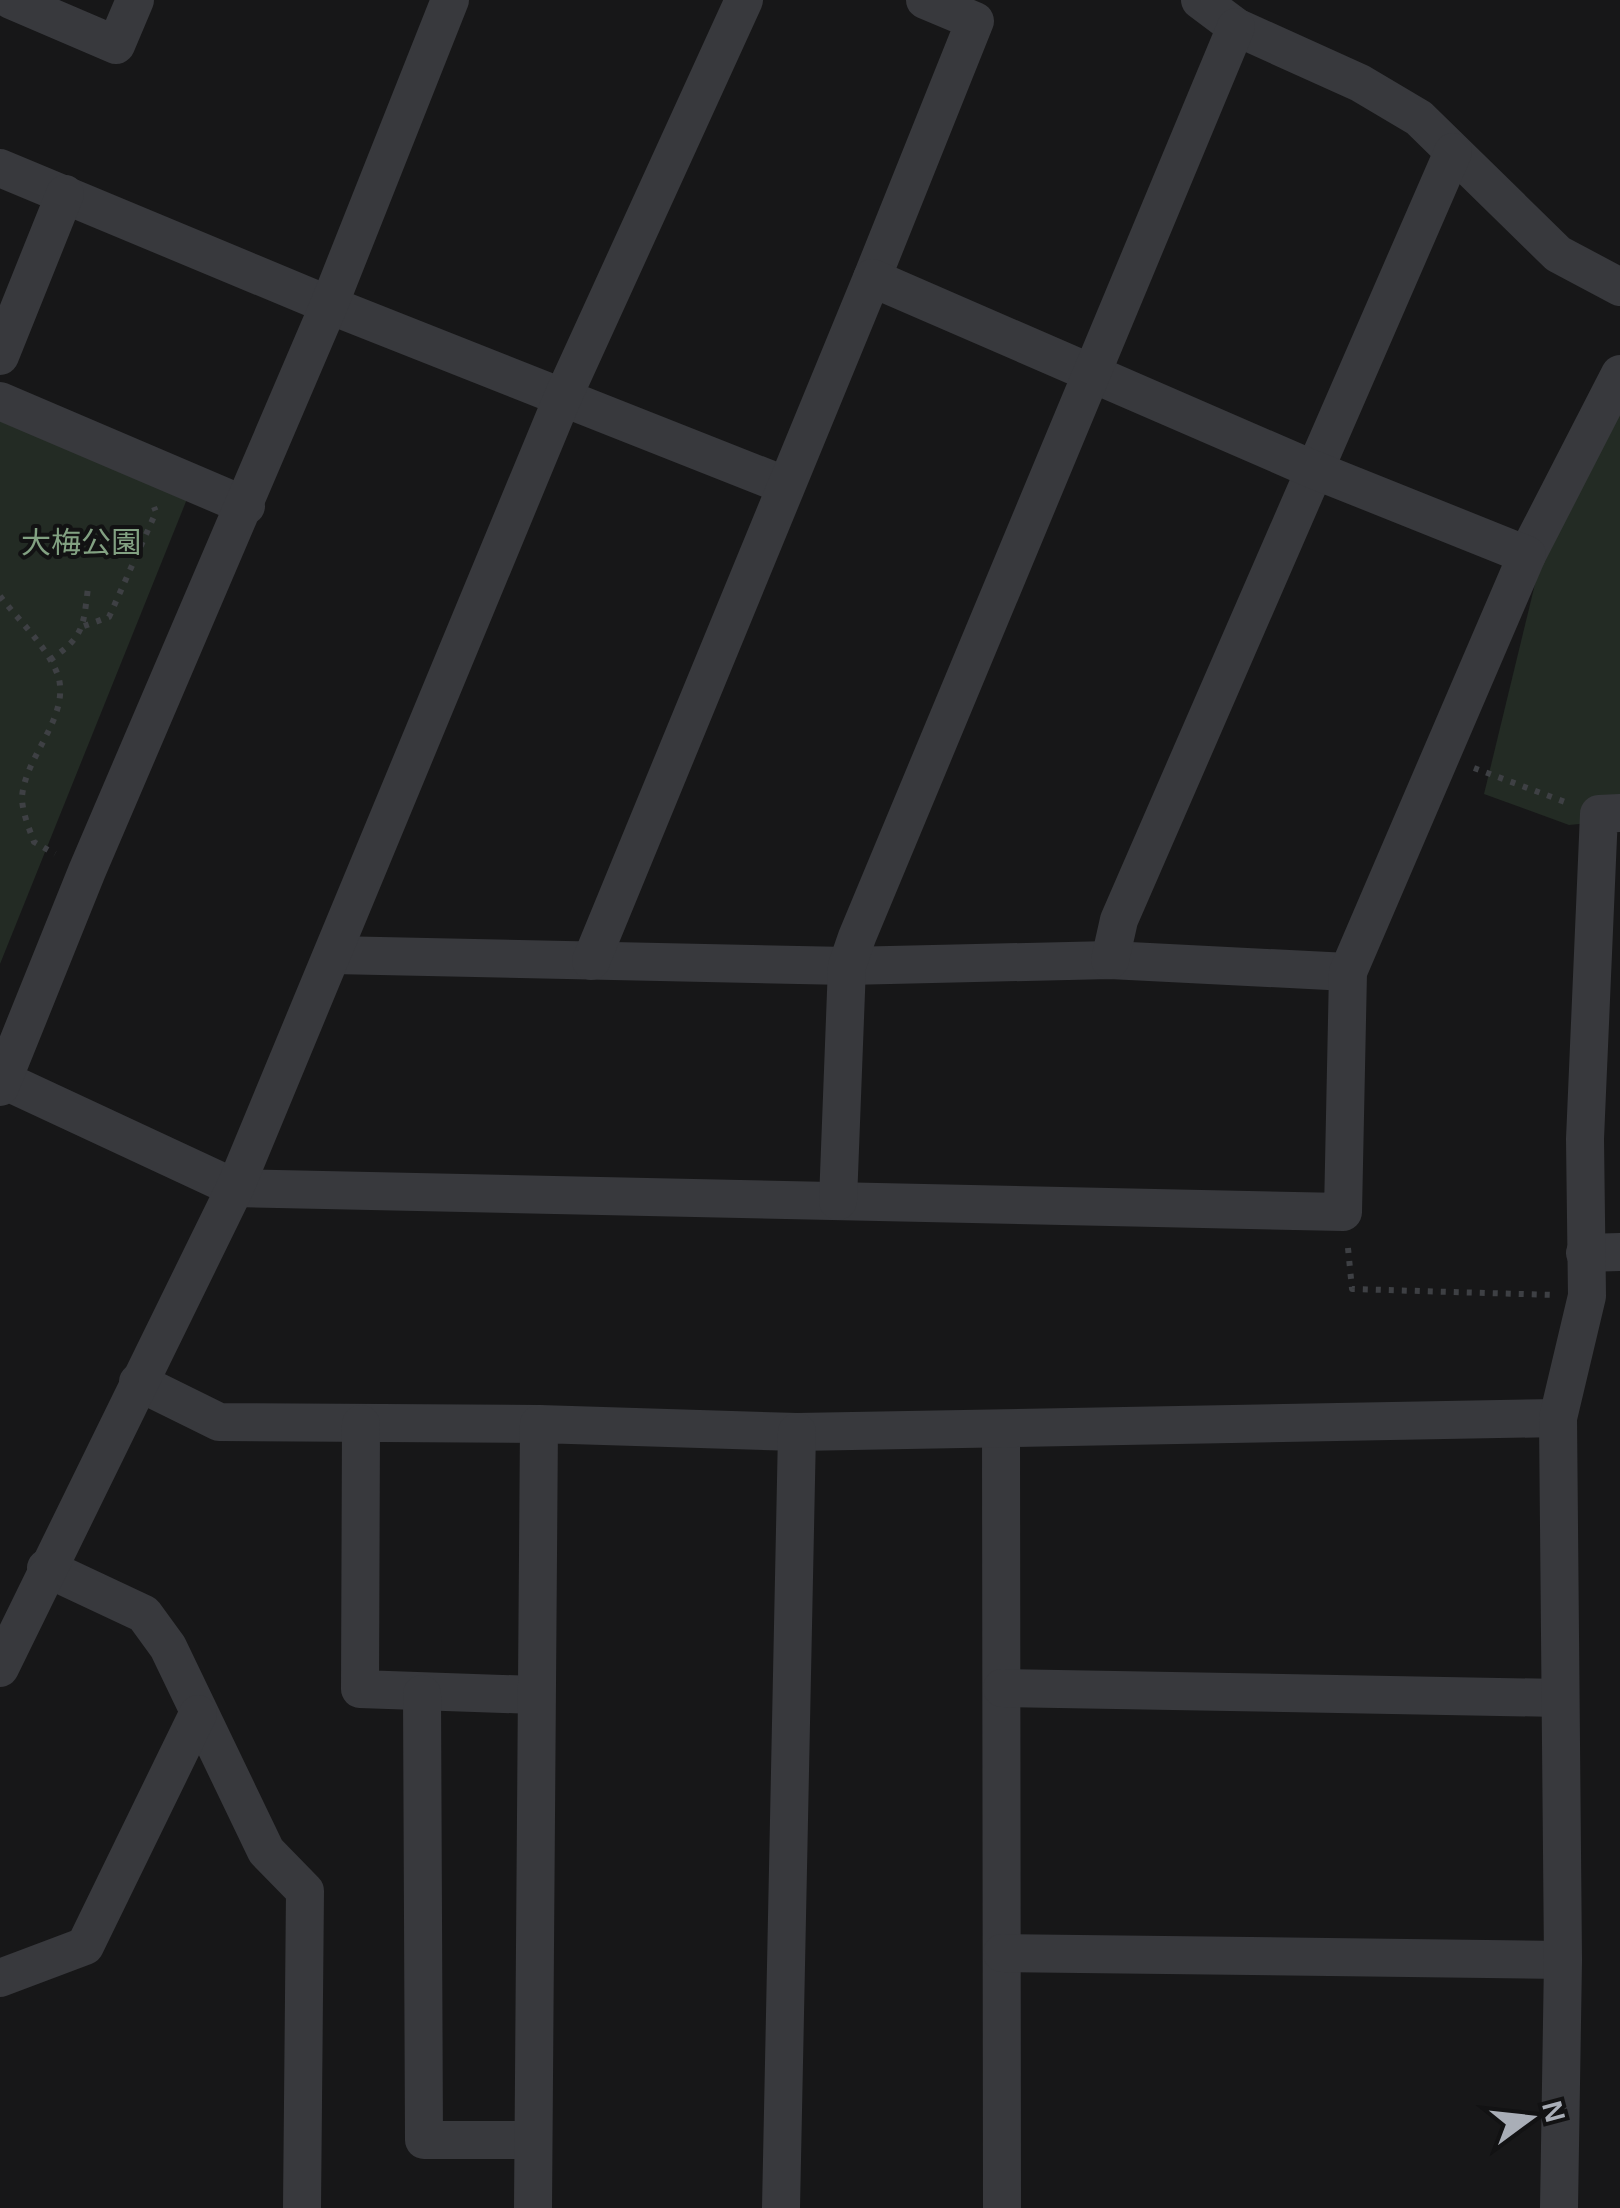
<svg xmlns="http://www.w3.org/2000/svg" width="1620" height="2208" viewBox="0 0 1620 2208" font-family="Helvetica,'Noto Sans JP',sans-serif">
  <rect width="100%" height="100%" fill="#171718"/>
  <g fill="#232b24">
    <path d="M1620 383V820L1569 825 1484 794 1544 547Z"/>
    <path d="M0 419 187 499 0 964Z"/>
  </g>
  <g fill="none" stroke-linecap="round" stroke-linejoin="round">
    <g stroke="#3e4044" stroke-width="6" stroke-dasharray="5 8" stroke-linecap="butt">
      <path d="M0 596C18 620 51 650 59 679 68 719 25 757 22 797 22 812 29 828 34 842L55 854"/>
      <path d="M84 626 109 617 156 512 154 507"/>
      <path d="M50 660C84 636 83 628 88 588"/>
      <path d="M1474 768 1565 802"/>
      <path d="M1348 1248 1352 1289 1554 1295"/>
    </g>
    <g stroke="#38393d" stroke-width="38">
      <path d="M11 0 116 45 135 0"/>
      <path d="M1200 0 1236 27 1360 83 1419 118 1558 254 1620 287"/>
      <path d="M0 168 329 305 784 485"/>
      <path d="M872 278 975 21 925 0"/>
      <path d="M0 356 65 194"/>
      <path d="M0 401 246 506"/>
      <path d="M1527 555 1620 374"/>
      <path d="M333 955 847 966 1110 960 1348 972"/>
      <path d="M1110 960 1119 920 1453 152"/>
      <path d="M3 1080 235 1188 1343 1212 1348 972 1527 555 1312 469 872 278 591 961"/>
      <path d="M0 1087 87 871 329 305 450 0"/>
      <path d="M838 1201 847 966 857 937 1236 27"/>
      <path d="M1585 1253 1620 1252"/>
      <path d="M138 1382 219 1422 539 1424"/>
      <path d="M361 1424 360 1689 535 1695"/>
      <path d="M1001 1429 1002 2208"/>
      <path d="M46 1568 144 1614 168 1647 266 1851 305 1891 302 2208"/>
      <path d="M0 1668 235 1188 562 399 744 0"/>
      <path d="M1002 1688 1560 1698"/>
      <path d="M422 1694 424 2140H533"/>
      <path d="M1002 1953 1563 1960"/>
      <path d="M0 1978 85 1946 198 1714"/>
      <path d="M533 2208 539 1424 797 1432 1558 1418"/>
      <path d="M781 2208 797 1432"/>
      <path d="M1559 2208 1563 1960 1558 1418 1587 1296 1585 1139 1599 814 1620 813"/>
    </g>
  </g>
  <g text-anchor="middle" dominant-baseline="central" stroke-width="8" stroke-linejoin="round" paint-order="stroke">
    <g font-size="30" fill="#82a182" stroke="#121213">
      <text x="81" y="542">大梅公園</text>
    </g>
  </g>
  <g transform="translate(1530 2118) rotate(75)" stroke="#121213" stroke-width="8" paint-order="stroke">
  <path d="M0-8L18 38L0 25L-18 38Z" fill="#a9aeb7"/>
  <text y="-15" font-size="28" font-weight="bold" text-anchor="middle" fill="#a9aeb7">N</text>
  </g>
</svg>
